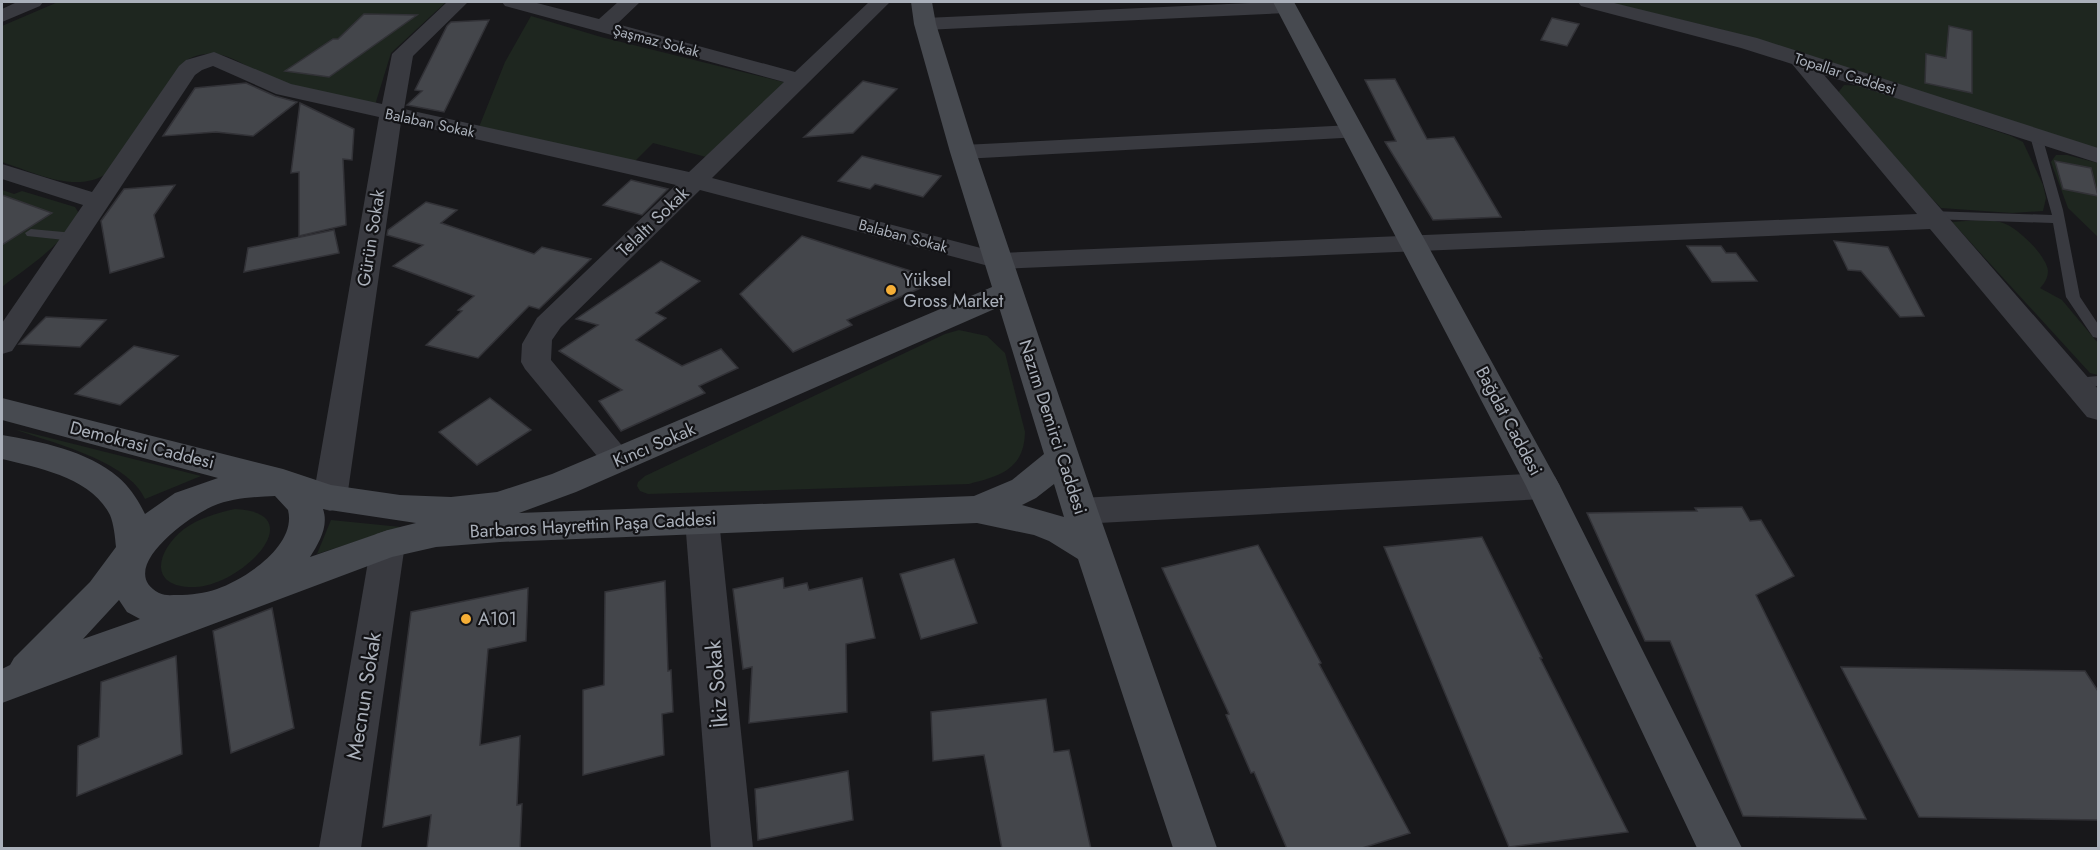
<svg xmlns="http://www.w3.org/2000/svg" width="2100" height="850" viewBox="0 0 2100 850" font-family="Jost,sans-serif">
  <rect width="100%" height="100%" fill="#18181b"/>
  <g fill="#1e261f">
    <path d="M58 2H446L391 53 375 105C341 96 305 90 271 78 252 71 237 57 216 54 204 53 195 55 185 61L106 174C75 194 33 172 2 162V26Z"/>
    <path d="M1606 2H2098V149L1720 29Z"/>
    <path d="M531 16 601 37 791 84 706 157 653 143 634 162 479 127 505 62Z"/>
    <path d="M1844 85 1862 86 2011 136 2023 142 2043 185 2046 198 2043 211 2012 213 1941 208 1839 100 1837 94Z"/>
    <path d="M2056 155H2067L2098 163V237L2068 208 2051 162Z"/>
    <path d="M2 190 14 194 22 191 75 207 78 212C70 241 24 269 2 287Z"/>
    <path d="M1979 220C1987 221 1996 220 2003 223 2017 227 2047 256 2048 271 2048 278 2044 284 2040 288L2062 300 2098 343V375L2090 373 1952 222Z"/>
    <path d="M959 330 987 336 1005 353 1025 432C1024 469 1001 476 969 484L648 494 640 491 637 486 638 482 645 476 945 334Z"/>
    <path d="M14 429 201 476 145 499C129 461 52 443 14 429Z"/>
    <path d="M235 509C314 513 241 586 195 587 147 588 156 551 184 529 199 518 217 513 235 509Z"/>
    <path d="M331 520 401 527 317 554Z"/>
  </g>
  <g fill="#44464b" stroke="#323237" stroke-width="1.5">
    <path d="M364 14 417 15 329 77 285 71 333 39H338Z"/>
    <path d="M1552 18 1579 24 1567 46 1541 40Z"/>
    <path d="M489 20 444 112 407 105 422 91 415 90 447 26 451 22Z"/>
    <path d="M1949 26 1972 31V93L1925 83 1926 54 1946 58Z"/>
    <path d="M1395 79 1427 139 1454 137 1501 217 1433 220 1385 142 1396 141 1365 80Z"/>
    <path d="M863 81 897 89 853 133 804 137Z"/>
    <path d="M246 83 275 96 297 102 253 136 216 132 163 136 195 88Z"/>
    <path d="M300 103 354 129 352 160 343 159 346 225 299 236V172L291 173Z"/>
    <path d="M862 156 941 176 923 197 875 184 870 189 838 181Z"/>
    <path d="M2055 161 2091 168 2098 196 2063 189Z"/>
    <path d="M631 180 668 189 642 215 603 205Z"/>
    <path d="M175 185 154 215 164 257 110 273 101 221 124 189Z"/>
    <path d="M2 195 52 213 2 245Z"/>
    <path d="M426 202 457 210 441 223 534 254 542 247 591 259 539 309 529 306 478 358 426 345 462 311 458 310 474 296 393 266 423 245 387 235 388 230Z"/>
    <path d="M334 230 339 253 244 272 248 248Z"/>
    <path d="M802 236 939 280 847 320 852 325 793 352 740 294Z"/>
    <path d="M1834 241 1888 247 1924 316 1900 317 1861 271 1848 270Z"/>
    <path d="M1687 246H1721L1726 253H1736L1757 281 1712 282Z"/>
    <path d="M661 261 700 281 656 313 666 318 636 340 682 366 721 349 738 368 699 386 705 393 621 431 599 401 622 390 559 351 598 325 576 319Z"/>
    <path d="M46 317 106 320 80 347 19 344Z"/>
    <path d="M134 346 178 356 120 405 75 394Z"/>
    <path d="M490 398 531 430 477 465 439 432Z"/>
    <path d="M1742 507 1750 521 1761 520 1794 576 1756 595 1866 819 1743 816 1670 641H1645L1587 513 1697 511 1695 508Z"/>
    <path d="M1482 537 1542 658H1540L1628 832 1509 847 1384 547Z"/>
    <path d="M1258 545 1321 663 1319 664 1410 833 1359 849H1287L1254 772 1251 773 1226 715 1229 714 1162 568Z"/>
    <path d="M954 559 977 623 921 639 900 574Z"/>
    <path d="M783 578 784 588 807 583 809 590 862 578 875 638 846 644 847 712 749 723 752 667 743 669 733 589Z"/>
    <path d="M665 581 668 671 671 670 673 712 662 714 664 755 583 775V690L604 685 605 592Z"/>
    <path d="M528 588 526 641 488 649 480 745 520 736 517 805 522 804 520 849H427L431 815 383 827 411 612Z"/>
    <path d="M272 608 294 728 231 753 213 631Z"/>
    <path d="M176 656 182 754 77 796 78 746 99 737 101 682Z"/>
    <path d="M1841 667 2085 671 2098 691V820L1919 817Z"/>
    <path d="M1046 699 1054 752 1069 750 1091 849H1002L984 755 933 761 931 712Z"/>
    <path d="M848 771 853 820 758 840 755 789Z"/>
  </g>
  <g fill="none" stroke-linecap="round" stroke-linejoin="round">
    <g fill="#393a40" fill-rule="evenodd">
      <path d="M2036 133 2042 136 2063 210 2080 297 2098 324V338L2093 337 2066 297 2053 223 1930 219 1924 215 1930 211 2052 215 2030 136Z"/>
      <path d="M31 229 74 233 80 237 74 241 27 236 25 233Z"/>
      <path d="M2098 376V386L2076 388 2069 383 2076 378Z"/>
    </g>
    <g fill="#393a40" fill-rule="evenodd">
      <path d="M17 2H43L40 6 2 22V9Z"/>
      <path d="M447 2H468L413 56 404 109 689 172 784 82 505 6 502 2H533L599 19 618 2H640L617 24 795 72 869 2H890L712 178 1000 253 1917 214 1792 64 1741 48 1581 6 1578 2H1610L1757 38 2098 148V163L1824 75 2098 389V420L2087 417 1930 229 1000 269 700 190 561 327 552 340 551 360 634 460 629 468 618 472 607 468 525 369 521 362 522 344 537 318 676 185 401 122 347 498 342 507 330 511 318 507 313 498 379 117 276 94 213 66 202 70 195 75 12 351 2 354V323L83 205 2 179V164L92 192 179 66 186 60 214 52 291 84 382 104 392 54Z"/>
      <path d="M1272 2H1289L1296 7 1293 11 1286 13 925 30 918 28 915 24 918 20 925 18Z"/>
      <path d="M1352 125 1360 127 1364 132 1360 137 963 159 954 157 951 152 954 147 963 145Z"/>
      <path d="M1543 473 1555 477 1560 486 1555 495 1543 499 1080 524 1068 520 1063 511 1068 502 1080 498Z"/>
      <path d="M702 507 714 511 719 520 753 848H711L685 520 690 511Z"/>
      <path d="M388 530 400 534 405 544 361 848H319L371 544 376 534Z"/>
    </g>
    <g fill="#474a50" fill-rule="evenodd">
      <path d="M911 2H932L936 24 976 152 1098 511 1217 848H1173L1078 559 1049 541 1034 535 977 523 500 542 436 547 392 557 2 703V669L10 665 14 658 90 582 116 547C115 537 114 525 110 515 91 477 38 468 2 459V435C39 441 88 451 118 477 130 487 138 500 145 514L175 493 218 478 2 420V398L283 469 331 485 400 495 451 497 497 492 552 474 992 287 950 152 914 24ZM999 307 1044 454 1012 480 974 496 519 513 576 492ZM1054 484 1064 517 1022 505 1036 498ZM275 496 288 510C297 545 246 579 217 589 205 593 191 595 177 595 171 595 165 596 159 593 114 569 191 515 213 506 232 498 255 497 275 496ZM323 509 416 523 388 530 310 557C319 543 329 526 323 509ZM119 600 127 612 140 619 83 639Z"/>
      <path d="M1273 2H1294L1560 486 1742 848H1697L1526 486Z"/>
    </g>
  </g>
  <g fill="#f5ae36" stroke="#131316" stroke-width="2">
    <circle cx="891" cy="290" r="6"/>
    <circle cx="466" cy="619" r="6"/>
  </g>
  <g text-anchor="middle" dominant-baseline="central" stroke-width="4.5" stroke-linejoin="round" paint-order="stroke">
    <g font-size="15" fill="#aab0ba" stroke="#131316">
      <text transform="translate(656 41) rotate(15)">Şaşmaz Sokak</text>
      <text transform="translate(1845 74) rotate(18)">Topallar Caddesi</text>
      <text transform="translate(430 123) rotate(12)">Balaban Sokak</text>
      <text transform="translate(903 236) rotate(15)">Balaban Sokak</text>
    </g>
    <g font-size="18" fill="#aab0ba" stroke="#131316">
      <text transform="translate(653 222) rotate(-44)">Telaltı Sokak</text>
      <text transform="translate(371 238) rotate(-81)">Gürün Sokak</text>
      <text transform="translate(1509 421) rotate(62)">Bağdat Caddesi</text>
      <text transform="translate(1053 427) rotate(72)">Nazım Demirci Caddesi</text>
      <text transform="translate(142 445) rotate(14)">Demokrasi Caddesi</text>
      <text transform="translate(654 445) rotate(-23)">Kıncı Sokak</text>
      <text transform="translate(593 525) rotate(-3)">Barbaros Hayrettin Paşa Caddesi</text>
    </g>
    <g font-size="18" fill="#aab0ba" stroke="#131316" text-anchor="start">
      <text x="903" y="280">Yüksel<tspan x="903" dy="21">Gross Market</tspan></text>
      <text x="478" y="619">A101</text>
    </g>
    <g font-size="21" fill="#aab0ba" stroke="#131316">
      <text transform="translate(717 684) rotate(-95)">İkiz Sokak</text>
      <text transform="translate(364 696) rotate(-81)">Mecnun Sokak</text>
    </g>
  </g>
  <rect width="2100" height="850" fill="none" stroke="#aab0ba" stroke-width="6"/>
</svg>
